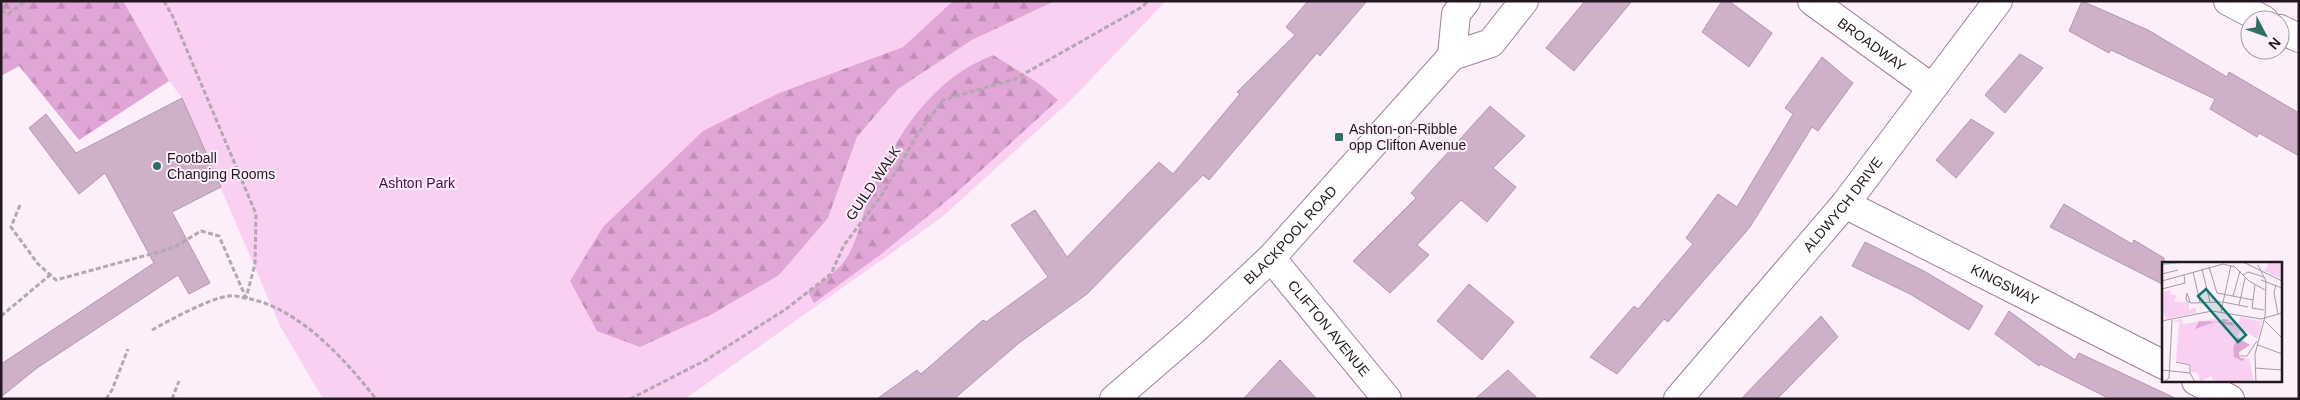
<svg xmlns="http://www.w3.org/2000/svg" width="2300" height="400" viewBox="0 0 2300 400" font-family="Helvetica,sans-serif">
  <defs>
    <pattern id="forest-firs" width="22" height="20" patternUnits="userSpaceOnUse" patternTransform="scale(1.25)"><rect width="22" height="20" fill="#e0a6d6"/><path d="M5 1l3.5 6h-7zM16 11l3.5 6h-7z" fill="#c08eb7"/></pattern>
  </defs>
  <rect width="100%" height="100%" fill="#fceff9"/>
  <path fill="#f9d0f1" d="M123 1H953L903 47 779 93 828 218 857 137 898 89 972 40 1055 1H1166L1070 101 941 218 685 399H323L280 326 182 98 169 81Z"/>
  <g fill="url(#forest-firs)">
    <path d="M1 1H123L169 81 79 140 19 66 1 76Z"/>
    <path d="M953 1H1055L972 40 898 89 857 137 828 218 779 275 712 314 640 347 597 331 570 281 603 227 703 131 779 93 903 47Z"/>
    <path d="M993 55 1038 83 1058 100 955 194 880 255 814 303 808 292C821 282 837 272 846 259 858 241 862 215 870 195 895 137 931 79 993 55Z"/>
  </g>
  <g fill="#ceb0c8" stroke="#b597af">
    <path d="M1308 1H1367L1320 56 1317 53 1209 180 1203 175 1087 294 1019 343 954 399H877L917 370 921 374 983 320 986 322 1048 277 1011 225 1035 210 1067 257 1159 162 1173 174 1240 94 1237 92 1295 35 1286 27Z"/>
    <path d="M1585 1H1632L1574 71 1546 48Z"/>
    <path d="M1722 1H1729L1772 33 1749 67 1702 32Z"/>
    <path d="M2082 1 2148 30 2227 77 2229 72 2299 113V156L2259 133 2257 137 2210 109 2215 99 2111 50 2109 53 2069 31Z"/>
    <path d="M2020 54 2043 68 2005 113 1985 95Z"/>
    <path d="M1822 57 1853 83 1818 131 1812 127 1750 227 1668 322 1664 319 1617 374 1590 357 1634 306 1638 309 1693 244 1686 238 1718 194 1737 207 1793 114 1785 108Z"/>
    <path d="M182 98 221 187 172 212 210 283 189 294 178 275 37 368 1 397V364L154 263 105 173 79 194 29 128 46 114 76 153Z"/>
    <path d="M1490 106 1525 136 1493 168 1516 187 1487 222 1461 200 1417 245 1429 255 1390 293 1353 261 1416 198 1411 193Z"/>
    <path d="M1971 119 1994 133 1956 178 1936 160Z"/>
    <path d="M2064 204 2132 244 2134 240 2164 258V262L2167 264H2164V285L2050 227Z"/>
    <path d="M1865 242 1924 271 1983 306 1969 330 1910 294 1852 266Z"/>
    <path d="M1469 284 1514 322 1482 360 1437 321Z"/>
    <path d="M2009 311 2075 360 2079 353 2177 399H2110L2040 364 2039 366 1995 334Z"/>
    <path d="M1821 316 1838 337 1777 399H1741Z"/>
    <path d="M1280 360 1317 399H1243Z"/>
    <path d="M1508 370 1538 399H1475Z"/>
  </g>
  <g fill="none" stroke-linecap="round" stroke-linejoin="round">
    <g stroke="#9f829a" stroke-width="30">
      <g id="minor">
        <path id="s1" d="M1812 1 1932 88"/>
        <path d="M2228 1 2264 20"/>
        <path d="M2280 29 2299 38"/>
        <path id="s2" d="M1845 204 2164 365"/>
        <path id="s3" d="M1271 258 1387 399"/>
        <path d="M2196 381 2230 399"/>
        <path id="s4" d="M1678 399 1845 204 1998 1"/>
      </g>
    </g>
    <g stroke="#9f829a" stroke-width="30">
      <g id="highway">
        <path d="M1452 56 1456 14 1466 1"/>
        <path id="s5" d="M1114 399 1193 331 1271 258 1452 56 1491 43 1524 1"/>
      </g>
    </g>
    <g stroke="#b4a7b1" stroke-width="3" stroke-dasharray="5 2.5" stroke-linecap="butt">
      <path d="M164 1 173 17 256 214 255 264 246 298"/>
      <path d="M1 11 8 14 26 1"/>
      <path d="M20 205 11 227 38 264 56 280 173 248 201 231 219 236 246 298"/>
      <path d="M1 316 50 275"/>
      <path d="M152 330C170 320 210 298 229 296 234 295 240 297 245 298 297 306 345 359 376 399"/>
      <path d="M106 399 112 390 128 349"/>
      <path d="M172 399 179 381"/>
      <path d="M630 399 706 360 786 309 831 274 844 245 881 196 918 134 943 100 1015 79 1142 7 1148 1"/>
    </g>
    <use href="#minor" stroke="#fff" stroke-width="28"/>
    <use href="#highway" stroke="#fff" stroke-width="28"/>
  </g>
  <g fill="#2b7063" stroke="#fceff9" stroke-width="2">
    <rect x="1334" y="132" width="10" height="10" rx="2.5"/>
    <circle cx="157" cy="166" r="5"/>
  </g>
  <g text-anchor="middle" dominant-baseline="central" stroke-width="4" stroke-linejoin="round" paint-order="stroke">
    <g font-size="14" fill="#231821" stroke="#fceff9">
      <text stroke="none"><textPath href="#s1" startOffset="74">BROADWAY</textPath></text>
      <text transform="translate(873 183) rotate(-56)">GUILD WALK</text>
      <text stroke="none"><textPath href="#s4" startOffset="255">ALDWYCH DRIVE</textPath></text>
      <text stroke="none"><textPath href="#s5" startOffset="241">BLACKPOOL ROAD</textPath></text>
      <text stroke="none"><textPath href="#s2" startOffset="179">KINGSWAY</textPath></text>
      <text stroke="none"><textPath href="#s3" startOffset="91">CLIFTON AVENUE</textPath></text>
    </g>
    <g font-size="14" fill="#231821" stroke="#fceff9" text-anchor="start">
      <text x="1349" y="129">Ashton-on-Ribble<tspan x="1349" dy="16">opp Clifton Avenue</tspan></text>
      <text x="167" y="158">Football<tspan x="167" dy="16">Changing Rooms</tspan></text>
    </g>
    <g font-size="14" fill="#4f0948" stroke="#fceff9">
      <text x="417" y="183">Ashton Park</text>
    </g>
  </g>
  <g transform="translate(2162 262)">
    <rect width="120" height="120" fill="#fceff9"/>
    <path d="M107 0H120V17L102 9ZM8 28 9 33H15L12 39 27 41V48L34 45V51L4 57 0 46V30ZM78 55 100 60 96 77 79 67 70 85 76 98 87 96 92 120H52L49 114 38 120 36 111 29 110V102L14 99 17 60 10 59 20 57 21 62 53 57 77 61Z" fill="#f9d0f1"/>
    <path d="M60 57 68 58 62 60H70L72 64 53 60 33 67 37 59 60 60ZM75 75 88 83 77 90 78 96H83L80 99 72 95 71 85Z" fill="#e0a6d6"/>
    <path fill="none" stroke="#8be7d3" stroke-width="2.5" d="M0 2 16 0"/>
    <path fill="none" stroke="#a599a3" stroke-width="1" d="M81 0 120 19M47 5 55 31 91 38M40 7 48 40M31 10 38 40M0 12 16 8M81 13 86 10 102 15M99 18 120 26M0 19 61 2 73 5 87 19 103 28M93 23 90 46 102 48M114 23 112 31 116 52M0 27 23 21 22 13M71 34 78 9M28 40 25 31 24 37 26 40H28L29 41 61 40 86 45M77 43 83 16M59 50 69 3M0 59 50 49 99 57 120 51M103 59 120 76M96 83 120 92M78 94H85L95 79M14 100 28 103V111M93 106 120 108M0 108 28 111 33 120M2 120 7 116 10 58M94 120 93 92 103 55 104 19 96 3"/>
    <path fill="#0f766e" fill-opacity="0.15" stroke="#0f766e" stroke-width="2.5" d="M44 27 84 73 76 80 36 34Z"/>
    <rect width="120" height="120" fill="none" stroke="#231821" stroke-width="2.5"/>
  </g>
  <rect width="2300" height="400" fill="none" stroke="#231821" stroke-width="5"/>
  <g transform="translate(2265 35) rotate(131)"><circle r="24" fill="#fceff9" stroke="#a599a3"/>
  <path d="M0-4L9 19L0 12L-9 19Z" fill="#2b7063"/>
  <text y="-8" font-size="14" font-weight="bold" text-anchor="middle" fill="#231821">N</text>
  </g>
</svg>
